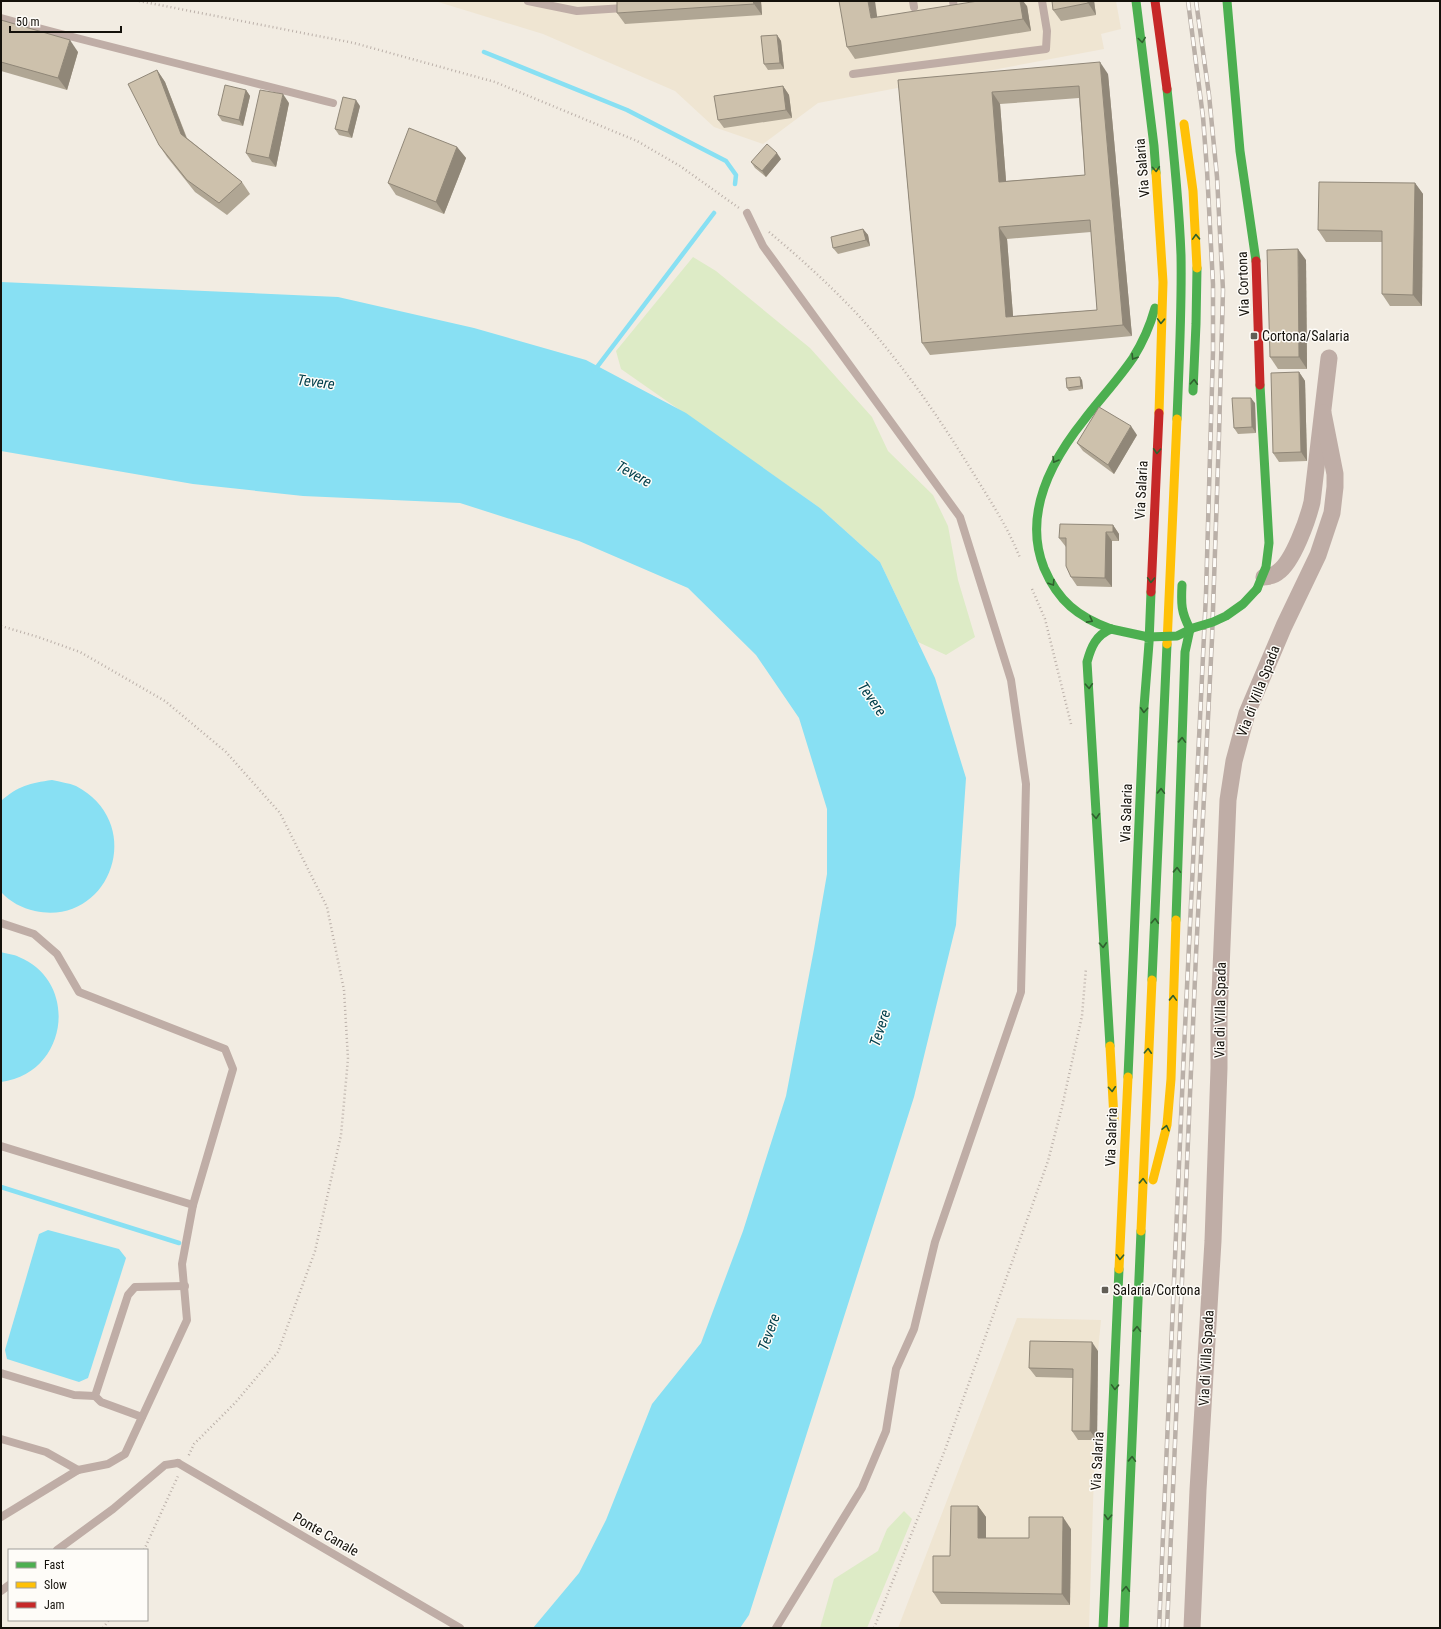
<svg xmlns="http://www.w3.org/2000/svg" width="1441" height="1629" viewBox="0 0 1441 1629" font-family="'Roboto Condensed',sans-serif">
  <rect width="100%" height="100%" fill="#f2ece2"/>
  <g fill="#efe5d2">
    <path d="M435 1H1116L1121 29 1101 34 1104 49 818 103 763 144 714 127 675 91 543 34Z"/>
    <path d="M1017 1318 1101 1320 1098 1351 1089 1628H898Z"/>
  </g>
  <g fill="#ddebc6">
    <path d="M693 257 716 271 810 348 872 417 888 451 933 495 948 526 958 580 975 637 946 655 918 642 880 562 820 508 621 369 616 351Z"/>
    <path d="M904 1511 912 1519 867 1628H820L834 1579 878 1551 887 1529Z"/>
  </g>
  <g fill="#88e0f3">
    <path d="M1 282 338 297 474 328 586 360 686 413 820 508 880 562 935 678 966 778 956 925 914 1097 749 1615 740 1628H533L579 1573 606 1520 652 1404 701 1343 743 1231 786 1096 814 949 827 874V809L799 718 756 655 688 588 579 541 460 503 303 496 193 484 1 451Z"/>
    <path d="M52 780C60 782 69 783 76 786 148 824 110 927 35 911 22 908 10 902 1 892V801C18 786 30 783 52 780Z"/>
    <path d="M1 952C7 954 14 954 19 957 80 982 68 1074 1 1082Z"/>
    <path d="M48 1230 119 1249 126 1258 88 1378 79 1382 7 1359 5 1350 39 1234Z"/>
  </g>
  <g fill="none" stroke-linecap="round" stroke-linejoin="round">
    <g stroke="#88e0f3" stroke-width="4.5">
      <path d="M484 52 627 110 726 161 736 175 735 184"/>
      <path d="M594 371 714 213"/>
      <path d="M1 1187 179 1243"/>
    </g>
    <g stroke="#bbb0a9" stroke-width="2.5" stroke-dasharray="1 3" stroke-linecap="butt">
      <path d="M139 1 354 43 495 82 637 141 680 166 739 208"/>
      <path d="M769 232C800 258 830 285 858 315 901 362 938 416 972 471 989 499 1008 527 1020 558"/>
      <path d="M1032 589 1045 619 1071 724"/>
      <path d="M1 626 38 637 80 652 165 701 226 752 280 813 327 907 344 990 348 1059 341 1135 315 1251 278 1352 235 1403 194 1444 188 1457"/>
      <path d="M144 1550 178 1476"/>
      <path d="M103 1628 109 1620"/>
      <path d="M874 1628 945 1450 1048 1161 1062 1107 1082 1016 1086 968"/>
    </g>
    <g stroke="#bfada6" stroke-width="8">
      <path d="M528 1 577 11 624 8"/>
      <path d="M913 1 914 7"/>
      <path d="M953 1 954 8"/>
      <path d="M1 18C111 48 222 74 333 103"/>
      <path d="M853 74 1046 49 1047 31 1042 1"/>
      <path d="M747 213 763 246 960 517 1011 680 1026 784 1021 992 935 1242 914 1329 896 1369 886 1431 862 1488 776 1628"/>
      <path d="M1 923 34 934 57 954 79 992 225 1049 233 1069 193 1205 1 1146"/>
      <path d="M1 1373 74 1395 95 1396"/>
      <path d="M142 1417 101 1402 95 1396 128 1295 135 1287 185 1286"/>
      <path d="M1 1439 46 1452 78 1470"/>
      <path d="M1 1517 78 1470 108 1464 125 1454 187 1320 182 1264 193 1205"/>
      <path d="M57 1550 113 1509 165 1465 178 1463"/>
      <path d="M1 1591 9 1585"/>
    </g>
    <g stroke="#bfada6" stroke-width="17">
      <path d="M1264 577C1269 576 1274 576 1278 572 1293 562 1308 519 1312 502L1329 358"/>
      <path d="M1192 1628 1198 1490 1213 1241 1219 1068V1018L1228 800 1234 761 1247 713 1284 626 1318 555 1332 513 1335 487V474L1323 413"/>
    </g>
    <g stroke="#4caf50" stroke-width="9">
      <path d="M1136 1 1154 146 1156 173"/>
      <path d="M1227 1 1240 151 1256 261"/>
      <path d="M1167 89C1173 144 1179 200 1181 255 1182 310 1179 364 1177 419"/>
      <path d="M1193 391 1196 324 1197 268"/>
      <path d="M1257 589 1266 567 1269 543 1260 385"/>
      <path d="M1111 629C1078 617 1058 601 1044 568 1023 515 1051 461 1084 420 1100 399 1118 380 1133 358 1143 342 1150 326 1155 308"/>
      <path d="M1176 920 1185 652 1190 629C1181 612 1181 604 1182 585"/>
      <path d="M1152 980 1167 644"/>
      <path d="M1110 1046 1087 662C1091 647 1096 635 1111 629"/>
      <path d="M1128 1077 1144 707 1149 643 1151 592"/>
      <path d="M1103 1628 1119 1269"/>
      <path d="M1124 1628 1141 1231"/>
    </g>
    <g stroke="#ffc107" stroke-width="9">
      <path d="M1184 124 1193 191 1197 268"/>
      <path d="M1156 173 1163 282 1159 413"/>
      <path d="M1167 644 1177 419"/>
      <path d="M1110 1046 1114 1119"/>
      <path d="M1153 1180 1167 1125 1171 1079 1176 920"/>
      <path d="M1141 1231 1152 980"/>
      <path d="M1119 1269 1128 1077"/>
    </g>
    <g stroke="#c62828" stroke-width="9">
      <path d="M1155 1 1167 89"/>
      <path d="M1256 261 1260 385"/>
      <path d="M1151 592 1159 413"/>
    </g>
    <g stroke="#bab0a8" stroke-width="4.5">
      <g id="rail">
        <path d="M1159 1628 1184 1049 1206 594 1213 351V284L1207 170 1203 117 1188 1"/>
        <path d="M1167 1628 1196 955 1212 639 1219 435 1223 290 1217 177 1209 95 1196 1"/>
      </g>
    </g>
    <use href="#rail" stroke="#fefcf8" stroke-width="3" stroke-dasharray="9" stroke-linecap="butt"/>
    <path stroke="#bfada6" stroke-width="8" d="M178 1463 460 1628"/>
    <path stroke="#4caf50" stroke-width="9" d="M1111 629 1148 637 1177 636 1193 628 1213 622 1226 616 1243 604 1257 589"/>
  </g>
  <g fill="#b0a694" fill-rule="evenodd">
    <path d="M761 1 762 15 625 24 617 13Z"/>
    <path d="M1094 1 1096 15 1061 21 1053 10Z"/>
    <path d="M1027 6 1031 31 855 59 847 47 877 17Z"/>
    <path d="M1 20 78 52 67 90 1 71Z"/>
    <path d="M777 35 781 41 784 69 768 70 764 64Z"/>
    <path d="M157 70 165 82 187 138 242 182 250 194 227 215 195 192 167 157 159 145Z"/>
    <path d="M1108 74 1132 336 930 355 922 343 898 80ZM1079 98 1085 175 1006 181 1000 104ZM1091 232 1097 310 1013 316 1007 239Z"/>
    <path d="M783 86 789 95 792 118 724 128 718 120Z"/>
    <path d="M246 90 250 96 243 126 222 121 218 115Z"/>
    <path d="M289 103 276 167 252 162 246 153Z"/>
    <path d="M360 106 352 138 339 135 335 129Z"/>
    <path d="M457 147 466 158 444 214 396 195 388 183Z"/>
    <path d="M781 159 766 177 755 168 751 162Z"/>
    <path d="M1415 183 1423 194 1422 306H1390L1382 294V242H1326L1318 230Z"/>
    <path d="M863 229 868 235 870 246 838 254 833 248Z"/>
    <path d="M1306 260 1307 369H1278L1270 357Z"/>
    <path d="M1299 372 1305 381 1307 461 1279 462 1273 453Z"/>
    <path d="M1082 380 1083 389 1069 391 1067 388Z"/>
    <path d="M1255 403 1256 433 1238 434 1234 428Z"/>
    <path d="M1137 435 1114 474 1083 451 1077 443Z"/>
    <path d="M1113 525 1119 534V541H1112V587L1077 586 1071 577 1066 547 1059 538Z"/>
    <path d="M1098 1351 1097 1440H1078L1072 1431 1073 1378 1036 1377 1029 1368Z"/>
    <path d="M978 1506 986 1517V1538H1029L1071 1529 1070 1605 941 1604 933 1592 950 1556Z"/>
  </g>
  <g fill="#908778">
    <path d="M753 1H761L762 15 754 4Z"/>
    <path d="M868 1H875L879 30 871 18Z"/>
    <path d="M1020 1H1023L1027 6 1031 31 1023 19Z"/>
    <path d="M1088 1H1094L1096 15 1088 3Z"/>
    <path d="M777 35 781 41 784 69 780 63Z"/>
    <path d="M70 40 78 52 67 90 58 78Z"/>
    <path d="M1100 62 1108 74 1132 336 1123 325Z"/>
    <path d="M157 70 165 82 189 145 181 134Z"/>
    <path d="M783 86 789 95 792 118 786 110Z"/>
    <path d="M246 90 250 96 243 126 239 120Z"/>
    <path d="M992 92 1000 104 1007 193 999 182Z"/>
    <path d="M283 94 289 103 276 167 269 158Z"/>
    <path d="M356 100 360 106 352 138 348 132Z"/>
    <path d="M457 147 466 158 444 214 436 202Z"/>
    <path d="M777 153 781 159 766 177 762 171Z"/>
    <path d="M1415 183 1423 194 1422 306 1413 295Z"/>
    <path d="M999 227 1007 239 1014 328 1006 317Z"/>
    <path d="M863 229 868 235 870 246 866 240Z"/>
    <path d="M1298 249 1306 260 1307 369 1299 357Z"/>
    <path d="M1299 372 1305 381 1307 461 1301 452Z"/>
    <path d="M1080 377 1082 380 1083 389 1081 386Z"/>
    <path d="M1251 398 1255 403 1256 433 1252 427Z"/>
    <path d="M1131 426 1137 435 1114 474 1108 465Z"/>
    <path d="M1113 525 1119 534V541L1113 532Z"/>
    <path d="M1106 532 1112 541V587L1105 578Z"/>
    <path d="M1092 1342 1098 1351 1097 1440 1090 1431Z"/>
    <path d="M978 1506 986 1517V1549L978 1538Z"/>
    <path d="M1063 1517 1071 1529 1070 1605 1062 1594Z"/>
  </g>
  <g fill="#cdc1ac" stroke="#908778" fill-rule="evenodd">
    <path d="M617 1H753L754 4 617 13Z"/>
    <path d="M839 1H868L871 18 978 1H1020L1023 19 847 47Z"/>
    <path d="M1052 1H1088V3L1053 10Z"/>
    <path d="M1 20 70 40 58 78 1 62Z"/>
    <path d="M777 35 780 63 764 64 761 36Z"/>
    <path d="M1100 62 1123 325 922 343 898 80ZM1079 86 1085 175 999 182 992 92ZM1090 220 1097 310 1006 317 999 227Z"/>
    <path d="M157 70 181 134 242 182 219 203 187 180 159 145 128 84Z"/>
    <path d="M225 85 246 90 239 120 218 115Z"/>
    <path d="M783 86 786 110 718 120 714 96Z"/>
    <path d="M260 90 283 94 269 158 246 153Z"/>
    <path d="M343 97 356 100 348 132 335 129Z"/>
    <path d="M409 128 457 147 436 202 388 183Z"/>
    <path d="M767 144 777 153 762 171 751 162Z"/>
    <path d="M1319 182 1415 183 1413 295 1382 294V231L1318 230Z"/>
    <path d="M863 229 866 240 833 248 831 237Z"/>
    <path d="M1298 249 1299 357H1270L1267 250Z"/>
    <path d="M1299 372 1301 452 1273 453 1271 373Z"/>
    <path d="M1080 377 1081 386 1067 388 1066 378Z"/>
    <path d="M1232 398H1251L1252 427 1234 428Z"/>
    <path d="M1099 407 1131 426 1108 465 1077 443Z"/>
    <path d="M1060 524 1113 525V532H1106L1105 578 1071 577 1066 566V538H1059Z"/>
    <path d="M1030 1341 1092 1342 1090 1431H1072L1073 1369 1029 1368Z"/>
    <path d="M951 1506H978V1538H1029V1517H1063L1062 1594 933 1592V1556H950Z"/>
  </g>
  <defs><path id="oneway-chevron" d="M-2-3.5L2.5 0L-2 3.5" fill="none" stroke-width="1.6" stroke-linecap="round" stroke-linejoin="round"/></defs>
  <g stroke="#30602e">
    <use href="#oneway-chevron" transform="translate(1142 40) rotate(82)"/>
    <use href="#oneway-chevron" transform="translate(1156 169) rotate(86)"/>
    <use href="#oneway-chevron" transform="translate(1196 237) rotate(-92)"/>
    <use href="#oneway-chevron" transform="translate(1161 321) rotate(92)"/>
    <use href="#oneway-chevron" transform="translate(1134 357) rotate(122)"/>
    <use href="#oneway-chevron" transform="translate(1194 382) rotate(-87)"/>
    <use href="#oneway-chevron" transform="translate(1157 451) rotate(93)"/>
    <use href="#oneway-chevron" transform="translate(1055 460) rotate(121)"/>
    <use href="#oneway-chevron" transform="translate(1151 580) rotate(92)"/>
    <use href="#oneway-chevron" transform="translate(1052 583) rotate(58)"/>
    <use href="#oneway-chevron" transform="translate(1090 620) rotate(28)"/>
    <use href="#oneway-chevron" transform="translate(1089 686) rotate(87)"/>
    <use href="#oneway-chevron" transform="translate(1144 710) rotate(93)"/>
    <use href="#oneway-chevron" transform="translate(1182 740) rotate(-88)"/>
    <use href="#oneway-chevron" transform="translate(1161 791) rotate(-88)"/>
    <use href="#oneway-chevron" transform="translate(1096 816) rotate(87)"/>
    <use href="#oneway-chevron" transform="translate(1177 870) rotate(-88)"/>
    <use href="#oneway-chevron" transform="translate(1155 921) rotate(-87)"/>
    <use href="#oneway-chevron" transform="translate(1103 945) rotate(87)"/>
    <use href="#oneway-chevron" transform="translate(1173 998) rotate(-88)"/>
    <use href="#oneway-chevron" transform="translate(1148 1051) rotate(-87)"/>
    <use href="#oneway-chevron" transform="translate(1112 1089) rotate(86)"/>
    <use href="#oneway-chevron" transform="translate(1166 1128) rotate(-77)"/>
    <use href="#oneway-chevron" transform="translate(1143 1181) rotate(-88)"/>
    <use href="#oneway-chevron" transform="translate(1120 1257) rotate(93)"/>
    <use href="#oneway-chevron" transform="translate(1137 1329) rotate(-88)"/>
    <use href="#oneway-chevron" transform="translate(1115 1387) rotate(92)"/>
    <use href="#oneway-chevron" transform="translate(1132 1459) rotate(-88)"/>
    <use href="#oneway-chevron" transform="translate(1108 1517) rotate(93)"/>
    <use href="#oneway-chevron" transform="translate(1126 1589) rotate(-87)"/>
  </g>
  <g fill="#625e56" stroke="#fefcf8" stroke-width="1.5">
    <rect x="1250" y="332" width="8" height="8" rx="2"/>
    <rect x="1101" y="1286" width="8" height="8" rx="2"/>
  </g>
  <g text-anchor="middle" dominant-baseline="central" stroke-width="3" stroke-linejoin="round" paint-order="stroke">
    <g font-size="14" fill="#14110b" stroke="#fefcf8">
      <text transform="translate(1142 168) rotate(-95)">Via Salaria</text>
      <text transform="translate(1243 284) rotate(-92)">Via Cortona</text>
      <text transform="translate(1141 490) rotate(-87)">Via Salaria</text>
      <text transform="translate(1258 691) rotate(-69)">Via di Villa Spada</text>
      <text transform="translate(1126 813) rotate(-88)">Via Salaria</text>
      <text transform="translate(1220 1010) rotate(-89)">Via di Villa Spada</text>
      <text transform="translate(1111 1137) rotate(-88)">Via Salaria</text>
      <text transform="translate(1206 1358) rotate(-87)">Via di Villa Spada</text>
      <text transform="translate(1097 1461) rotate(-87)">Via Salaria</text>
      <text transform="translate(326 1534) rotate(30)">Ponte Canale</text>
    </g>
    <g font-size="14" fill="#14110b" stroke="#fefcf8" text-anchor="start">
      <text x="1262" y="336">Cortona/Salaria</text>
      <text x="1113" y="1290">Salaria/Cortona</text>
    </g>
    <g font-size="15" font-style="italic" fill="#03414d" stroke="#fefcf8">
      <text transform="translate(316 382) rotate(7)">Tevere</text>
      <text transform="translate(634 474) rotate(29)">Tevere</text>
      <text transform="translate(872 699) rotate(55)">Tevere</text>
      <text transform="translate(880 1028) rotate(-72)">Tevere</text>
      <text transform="translate(769 1332) rotate(-70)">Tevere</text>
    </g>
  </g>
  <rect width="1441" height="1629" fill="none" stroke="#14110b" stroke-width="4"/>
  <rect x="8" y="1549" width="140" height="72" fill="#fefcf8" stroke="#a09e99"/>
  <rect x="16" y="1562" width="20" height="6" fill="#4caf50" stroke="#a09e99"/>
  <text x="44" y="1569" font-size="12" fill="#14110b">Fast</text>
  <rect x="16" y="1582" width="20" height="6" fill="#ffc107" stroke="#a09e99"/>
  <text x="44" y="1589" font-size="12" fill="#14110b">Slow</text>
  <rect x="16" y="1602" width="20" height="6" fill="#c62828" stroke="#a09e99"/>
  <text x="44" y="1609" font-size="12" fill="#14110b">Jam</text>
  <path d="M10 26v6h111v-6" fill="none" stroke="#14110b" stroke-width="2"/>
  <text x="16" y="26" font-size="12" fill="#14110b" stroke="#fefcf8" stroke-width="3" paint-order="stroke">50 m</text>
</svg>
